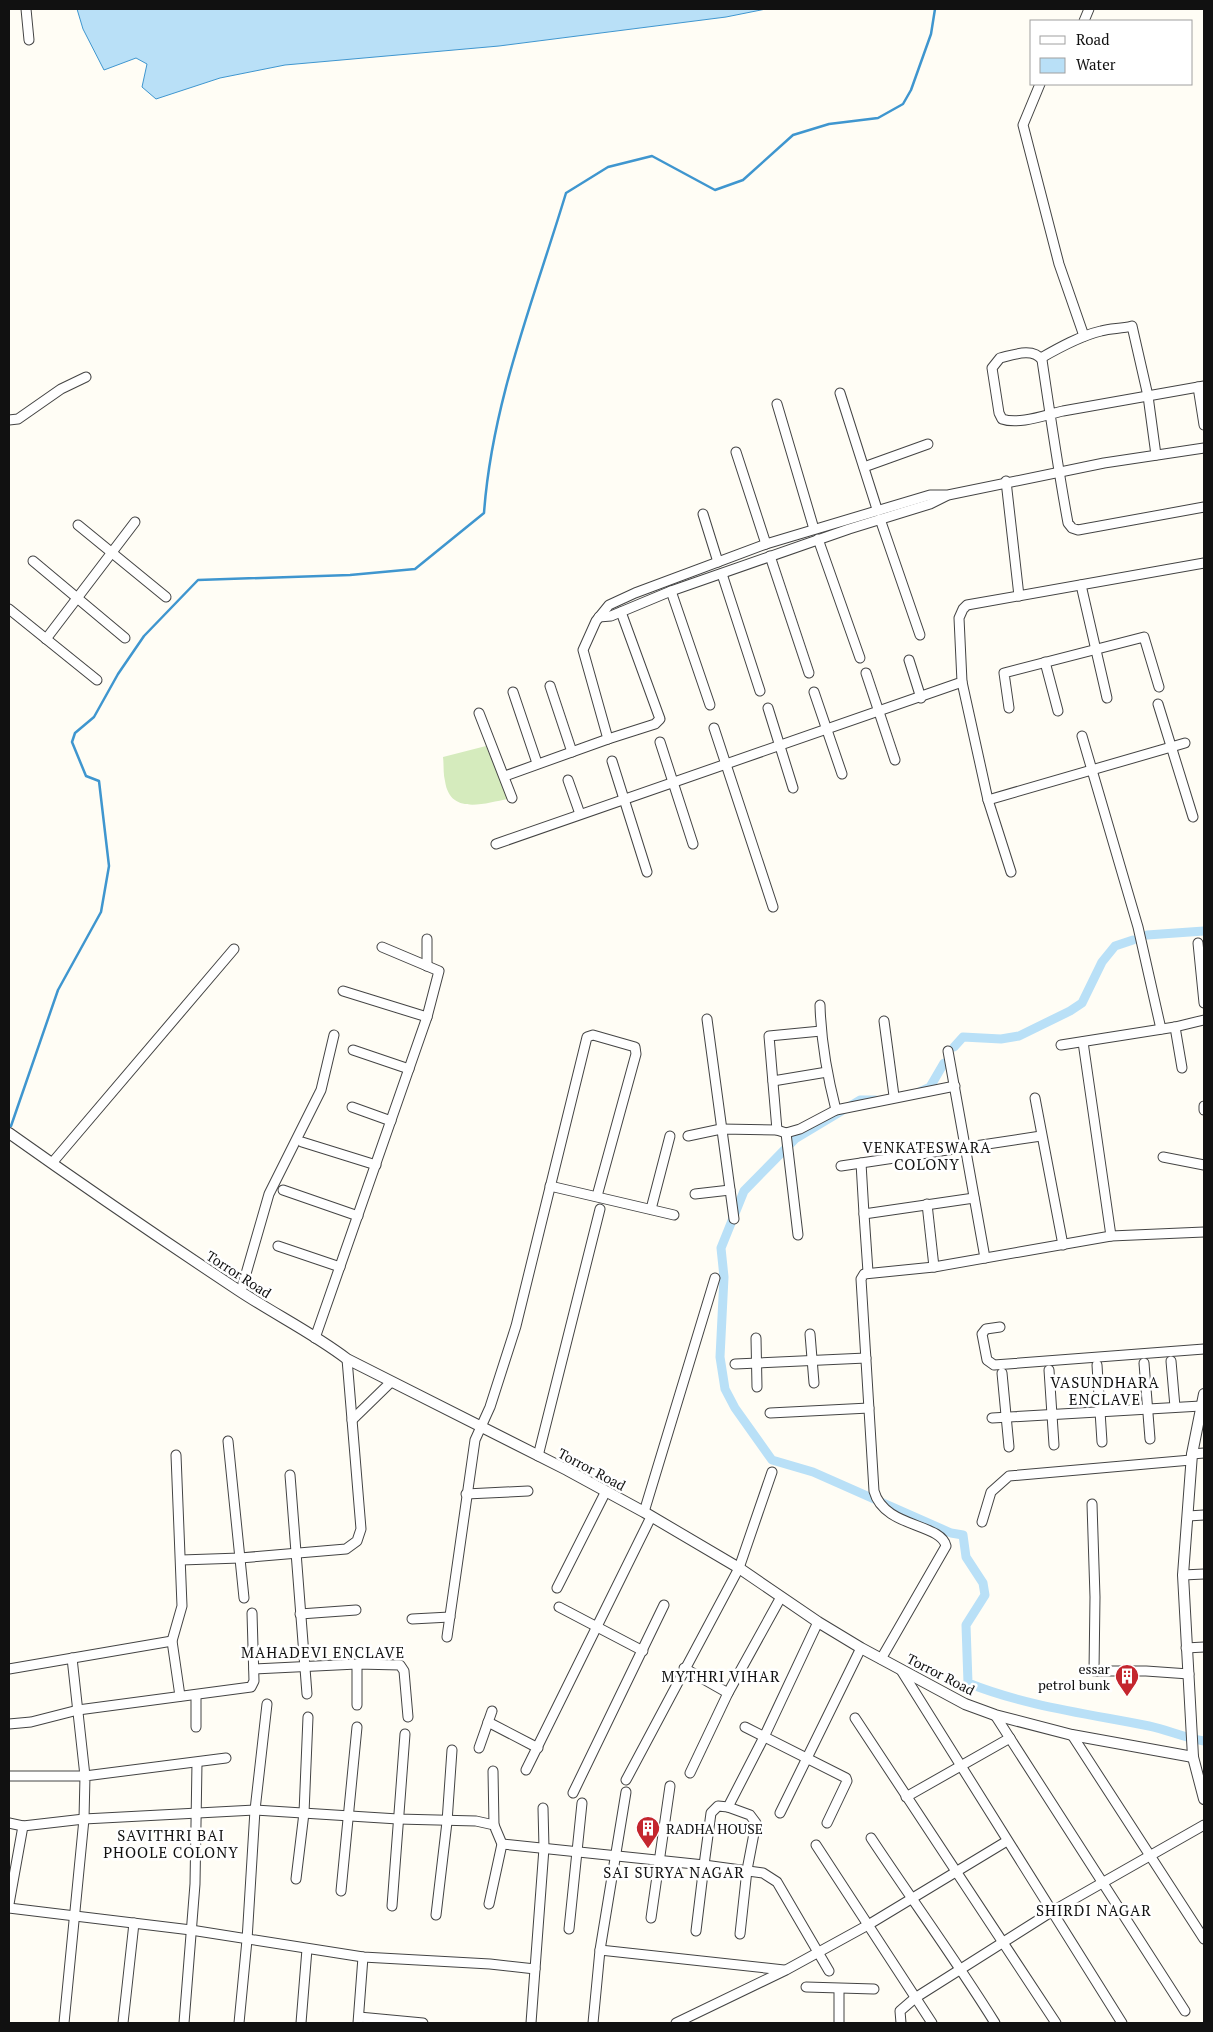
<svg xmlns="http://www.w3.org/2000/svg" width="1213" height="2032" viewBox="0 0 1213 2032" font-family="'PT Serif',serif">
  <rect width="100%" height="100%" fill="#fffdf5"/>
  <path fill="#d5ebbd" d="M486 746 508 799C485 803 450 816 445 781 443 773 444 765 443 757Z"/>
  <path fill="#b9e0f7" stroke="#3f96cf" d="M77 9H766L726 17 499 46 285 65 220 78 156 99 142 87 147 64 136 58 104 70 83 29Z"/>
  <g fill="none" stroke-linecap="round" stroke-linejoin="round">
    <path stroke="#3f96cf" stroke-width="2.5" d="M11 1126 58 990 101 912 109 866 99 781 86 776 72 742 75 733 94 717 118 674 144 636 198 580 350 575 415 569 484 513C492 402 534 299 566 193L608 167 652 156 715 190 743 180 793 135 829 124 878 118 903 104 911 90 931 34 935 9"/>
    <g stroke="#b9e0f7" stroke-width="9">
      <path d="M1147 935 1204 931"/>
      <path d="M954 1047 963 1037 1001 1039 1019 1036 1070 1011 1082 1003 1102 962 1115 946 1133 940"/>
      <path d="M921 1091 930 1087 944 1063"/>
      <path d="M875 1100H860L795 1139 744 1191 721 1248 724 1277 720 1357 725 1389 735 1408 772 1460 813 1472 951 1533 963 1535 966 1557 983 1583 985 1595 966 1625 968 1683C1025 1706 1089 1714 1149 1726 1168 1730 1185 1738 1204 1741"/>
    </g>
    <g stroke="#444" stroke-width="11">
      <g id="minor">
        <path d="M26 9 29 40"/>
        <path d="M1084 21 1089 9"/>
        <path d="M1040 84 1023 125 1059 264 1084 336"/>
        <path d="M1041 358C1060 347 1080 336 1101 331 1111 328 1121 329 1132 326L1148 396 1156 455"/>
        <path d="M1204 386C1157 394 1110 403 1063 411 1045 415 1019 425 1002 419L999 413 992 368 1000 358C1013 355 1033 347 1042 360 1050 414 1058 469 1068 523L1072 528 1078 530 1204 507"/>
        <path d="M1198 387 1204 425"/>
        <path d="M840 393 877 509"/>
        <path d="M777 404 814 529"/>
        <path d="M9 420 18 419 61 389 86 377"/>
        <path d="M736 452 766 544"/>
        <path d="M864 467 928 444"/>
        <path d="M1006 481 1019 596"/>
        <path d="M703 514 718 562"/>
        <path d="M880 519 920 635"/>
        <path d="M78 525 166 597"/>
        <path d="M818 539 860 658"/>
        <path d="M770 556 809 673"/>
        <path d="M33 561 125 638"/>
        <path d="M722 574 760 691"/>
        <path d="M1081 585 1107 698"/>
        <path d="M671 591 710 705"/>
        <path d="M9 609 97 680"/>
        <path d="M599 617 611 616 671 591 849 529 930 504 946 496"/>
        <path d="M46 639 135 522"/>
        <path d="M909 660 921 698"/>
        <path d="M1045 662 1058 711"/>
        <path d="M866 673 895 760"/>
        <path d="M962 682 988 800 1011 872"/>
        <path d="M550 686 572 752"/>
        <path d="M513 692 537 763"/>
        <path d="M814 692 842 774"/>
        <path d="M1158 704 1193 817"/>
        <path d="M768 708 793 788"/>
        <path d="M1009 708 1004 673 1144 637 1159 687"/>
        <path d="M479 713 512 798"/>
        <path d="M714 728 773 907"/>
        <path d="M1082 736 1138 927 1161 1029"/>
        <path d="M608 739 655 724 660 719 621 612"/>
        <path d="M660 742 693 844"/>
        <path d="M612 761 647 872"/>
        <path d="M505 776 608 739 583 650 596 621 609 605 635 593 766 544 930 495H948L1104 463 1204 448"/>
        <path d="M568 780 580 814"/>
        <path d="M988 800 1185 743"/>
        <path d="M496 844 962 682 959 618 963 609 967 605 1204 563"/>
        <path d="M427 939V966"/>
        <path d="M1198 943 1204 1003"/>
        <path d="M343 991 427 1017"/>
        <path d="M820 1005C821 1041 827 1075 836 1110"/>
        <path d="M707 1019 734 1219"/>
        <path d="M884 1021 894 1096"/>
        <path d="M1175 1027 1182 1068"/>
        <path d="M1083 1042 1111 1236"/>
        <path d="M1061 1045 1175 1027 1204 1020"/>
        <path d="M353 1050 409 1069"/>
        <path d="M948 1051 985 1258"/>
        <path d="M773 1081 827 1072"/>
        <path d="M1035 1098 1063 1245"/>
        <path d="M352 1107 391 1121"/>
        <path d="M1204 1110V1106"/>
        <path d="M777 1130 769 1036 821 1031"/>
        <path d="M786 1133 798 1235"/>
        <path d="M688 1136 721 1129 777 1130 786 1133 800 1129 836 1110 955 1086"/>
        <path d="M302 1142 376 1165"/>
        <path d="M1163 1157 1204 1165"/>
        <path d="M52 1163 234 949"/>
        <path d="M861 1163 864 1214 974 1198"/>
        <path d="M841 1166 1041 1136"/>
        <path d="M550 1186 674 1215"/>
        <path d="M283 1190 358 1216"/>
        <path d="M695 1194 730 1190"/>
        <path d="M927 1204 934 1267"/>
        <path d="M651 1209 670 1136"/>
        <path d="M864 1214 868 1272"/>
        <path d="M278 1246 340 1267"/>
        <path d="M241 1291 269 1194 321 1090 334 1035"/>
        <path d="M1000 1327 986 1329 982 1334 987 1360 994 1365 1204 1349"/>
        <path d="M810 1334 814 1383"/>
        <path d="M315 1338 427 1017 439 971 382 947"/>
        <path d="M756 1338 757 1387"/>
        <path d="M1171 1361 1175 1407"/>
        <path d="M1144 1363 1150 1439"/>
        <path d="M735 1364 866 1358"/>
        <path d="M1097 1365 1102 1442"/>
        <path d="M1049 1370 1054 1445"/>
        <path d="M1002 1373 1009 1447"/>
        <path d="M770 1413 869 1408"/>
        <path d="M992 1418 1201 1406"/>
        <path d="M352 1420 391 1382"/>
        <path d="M228 1441 244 1598"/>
        <path d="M1192 1454 1204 1453"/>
        <path d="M176 1455 182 1606 172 1641 180 1696"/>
        <path d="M538 1456 600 1209"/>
        <path d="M290 1475 307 1694"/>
        <path d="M466 1494 528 1491"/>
        <path d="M1092 1504 1095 1597 1094 1671H1146L1189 1674"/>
        <path d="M644 1512 715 1278"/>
        <path d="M1188 1516 1204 1515"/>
        <path d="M982 1522 991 1492 1009 1476 1191 1460"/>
        <path d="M181 1560 240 1558 346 1549 357 1541 361 1529 347 1359"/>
        <path d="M1183 1575 1204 1574"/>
        <path d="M557 1588 606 1491"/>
        <path d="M559 1607 643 1651"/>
        <path d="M300 1614 356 1610"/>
        <path d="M412 1619 450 1617"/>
        <path d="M447 1637 475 1440 490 1407 516 1326 587 1037 593 1035 635 1047 636 1054 597 1196"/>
        <path d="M1186 1648 1204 1647"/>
        <path d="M881 1659 946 1546C941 1523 884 1528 874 1491L861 1279 864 1274 934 1267 1111 1236 1204 1232"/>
        <path d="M357 1664V1705"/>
        <path d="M684 1668 728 1693"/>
        <path d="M9 1669 172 1641"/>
        <path d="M254 1669 357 1664 400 1665 404 1671 408 1717"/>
        <path d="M901 1670 1122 2023"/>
        <path d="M196 1695V1727"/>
        <path d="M995 1715 1185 2011"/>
        <path d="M855 1718 1056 2023"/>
        <path d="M488 1722 538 1748"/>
        <path d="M9 1724 31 1722 78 1710 251 1687 254 1681 252 1613"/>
        <path d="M745 1727 846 1778 847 1781 827 1823"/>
        <path d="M1072 1735 1204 1939"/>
        <path d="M479 1748 492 1711"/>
        <path d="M526 1770 651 1517"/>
        <path d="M493 1771 494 1825"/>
        <path d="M690 1773 728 1693 781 1597"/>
        <path d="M9 1776H85L72 1658"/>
        <path d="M626 1780 739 1568 772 1472"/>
        <path d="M573 1793 664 1605"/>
        <path d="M906 1797 1010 1738"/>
        <path d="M728 1807 750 1815 756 1823 747 1870 740 1934"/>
        <path d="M780 1813 861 1648"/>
        <path d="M9 1823 23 1826 84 1819 255 1810 398 1819 476 1821 494 1825 502 1844 489 1904"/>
        <path d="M871 1838C912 1900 956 1960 995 2023"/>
        <path d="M502 1844 704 1865 711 1813 718 1806 728 1807 764 1737 818 1622"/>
        <path d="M816 1845 932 2023"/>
        <path d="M296 1879 304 1813 308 1717"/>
        <path d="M341 1891 357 1727"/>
        <path d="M9 1904 23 1826"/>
        <path d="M392 1906 405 1734"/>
        <path d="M9 1908 191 1930 363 1957 490 1964 535 1969"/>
        <path d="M436 1915 447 1822 452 1750"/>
        <path d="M651 1918 670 1786"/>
        <path d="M569 1929 582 1803"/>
        <path d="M696 1931 704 1865 763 1873 777 1882 829 1971"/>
        <path d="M600 1950 784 1970"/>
        <path d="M806 1987 874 1989"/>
        <path d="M359 2017 423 2023"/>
        <path d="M64 2023 84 1819 85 1776 226 1758"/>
        <path d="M123 2023 134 1923"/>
        <path d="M184 2023 195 1884 197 1763"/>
        <path d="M239 2023 247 1940 255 1810 267 1704"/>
        <path d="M301 2023 307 1949"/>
        <path d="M358 2023 363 1957"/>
        <path d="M531 2023 544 1848 543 1808"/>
        <path d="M593 2023 600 1950 626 1792"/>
        <path d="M676 2023 786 1970 868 1925 1007 1841"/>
        <path d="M839 2023V1989"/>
        <path d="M901 2023 900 2011 915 1998 1051 1912 1204 1825"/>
      </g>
    </g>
    <g stroke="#444" stroke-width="12">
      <g id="tertiary">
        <path d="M9 1133C85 1187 161 1239 238 1290 274 1314 313 1333 347 1359L567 1470 644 1512 739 1568 818 1622 861 1648 965 1704 995 1715 1072 1735 1193 1757"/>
        <path d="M1204 1394 1192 1454 1183 1575 1193 1757 1204 1799"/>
      </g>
    </g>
    <use href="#minor" stroke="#fff" stroke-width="9"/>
    <use href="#tertiary" stroke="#fff" stroke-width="10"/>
  </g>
  <defs>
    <g id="building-pin" transform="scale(1.25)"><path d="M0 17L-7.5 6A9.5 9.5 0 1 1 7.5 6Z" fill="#c4262e" stroke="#fff"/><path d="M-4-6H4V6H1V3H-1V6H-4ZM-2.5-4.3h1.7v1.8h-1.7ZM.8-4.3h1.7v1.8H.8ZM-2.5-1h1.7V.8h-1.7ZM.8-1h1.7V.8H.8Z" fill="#fff"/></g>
  </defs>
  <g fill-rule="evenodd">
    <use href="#building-pin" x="1127" y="1676"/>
    <use href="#building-pin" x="648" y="1828"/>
  </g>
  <g text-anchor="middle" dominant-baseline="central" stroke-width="5" stroke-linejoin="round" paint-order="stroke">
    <g font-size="14" fill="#111" stroke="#fff">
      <text transform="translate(239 1274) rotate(33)">Torror Road</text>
      <text transform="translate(592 1469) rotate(28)">Torror Road</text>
      <text transform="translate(941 1674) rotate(27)">Torror Road</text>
    </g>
    <g font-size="14" fill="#111" stroke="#fff" text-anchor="end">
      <text x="1110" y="1668">essar<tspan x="1110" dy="16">petrol bunk</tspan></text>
      <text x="666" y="1828" text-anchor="start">RADHA HOUSE</text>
    </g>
    <g font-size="15" letter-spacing="1" fill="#111" stroke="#fff">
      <text x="927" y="1147">VENKATESWARA<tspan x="927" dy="17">COLONY</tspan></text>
      <text x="1105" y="1382">VASUNDHARA<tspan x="1105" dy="17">ENCLAVE</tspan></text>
      <text x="323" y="1652">MAHADEVI ENCLAVE</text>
      <text x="721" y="1676">MYTHRI VIHAR</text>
      <text x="171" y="1835">SAVITHRI BAI<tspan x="171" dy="17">PHOOLE COLONY</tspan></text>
      <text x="674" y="1872">SAI SURYA NAGAR</text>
      <text x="1094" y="1910">SHIRDI NAGAR</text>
    </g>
  </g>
  <rect width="1213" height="2032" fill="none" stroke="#111111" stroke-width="20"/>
  <rect x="1030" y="20" width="162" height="65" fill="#ffffff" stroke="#a0a0a0"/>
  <rect x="1040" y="36" width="25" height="8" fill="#ffffff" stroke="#a0a0a0"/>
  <text x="1076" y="45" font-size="15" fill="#111111">Road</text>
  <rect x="1040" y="58" width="25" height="15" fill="#b9e0f7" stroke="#a0a0a0"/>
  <text x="1076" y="70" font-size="15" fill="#111111">Water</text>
</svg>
